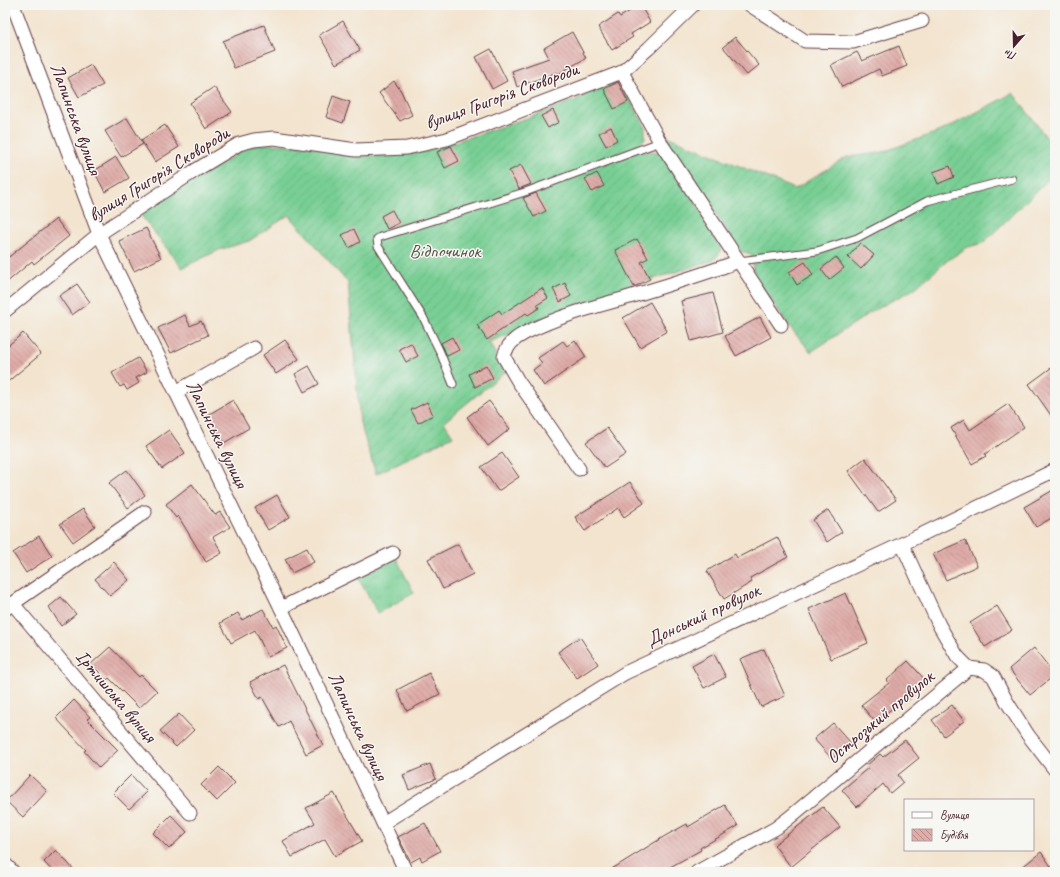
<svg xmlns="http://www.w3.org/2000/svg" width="1060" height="877" viewBox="0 0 1060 877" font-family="Caveat,sans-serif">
  <defs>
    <pattern id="park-tufts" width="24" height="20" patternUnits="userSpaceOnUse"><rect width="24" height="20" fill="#78cf94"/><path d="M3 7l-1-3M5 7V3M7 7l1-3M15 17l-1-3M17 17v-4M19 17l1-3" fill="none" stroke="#69b180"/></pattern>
    <pattern id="garden-furrows" width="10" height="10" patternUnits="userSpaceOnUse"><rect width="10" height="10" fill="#78cf94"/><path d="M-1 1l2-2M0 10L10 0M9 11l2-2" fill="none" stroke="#69b180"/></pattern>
    <pattern id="building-back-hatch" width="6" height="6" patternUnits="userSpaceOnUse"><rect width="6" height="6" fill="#dfaca8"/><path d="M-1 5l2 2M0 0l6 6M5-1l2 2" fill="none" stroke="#b78b89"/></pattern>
  </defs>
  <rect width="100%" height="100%" fill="#f6f6f2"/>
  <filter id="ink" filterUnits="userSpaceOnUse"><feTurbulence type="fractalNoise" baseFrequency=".025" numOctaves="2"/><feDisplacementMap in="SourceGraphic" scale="8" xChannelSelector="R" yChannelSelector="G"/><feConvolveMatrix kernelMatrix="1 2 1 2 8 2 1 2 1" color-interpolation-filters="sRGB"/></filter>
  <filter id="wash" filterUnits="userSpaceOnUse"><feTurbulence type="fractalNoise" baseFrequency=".012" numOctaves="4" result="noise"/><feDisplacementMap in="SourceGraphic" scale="16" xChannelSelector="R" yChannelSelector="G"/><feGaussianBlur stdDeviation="0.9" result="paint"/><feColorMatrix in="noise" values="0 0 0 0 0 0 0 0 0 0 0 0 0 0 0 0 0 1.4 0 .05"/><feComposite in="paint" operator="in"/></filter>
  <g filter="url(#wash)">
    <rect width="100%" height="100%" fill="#f3e4cf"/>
    <path fill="url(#park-tufts)" stroke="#617760" d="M396 558 414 593 378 613 358 578Z"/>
    <g fill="url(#garden-furrows)" stroke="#617760">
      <path d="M618 79 645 126V139L638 145 643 153C653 149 658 152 667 157L717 235 721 251 714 260 628 287 489 342 505 372 444 422 453 436 376 474 360 423 348 283 289 215 249 241 219 250 182 268 140 214 248 147 260 144 305 145 348 155 382 156 427 151 533 116 575 100Z"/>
      <path d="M1013 93 1055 149V173L983 243 968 247 948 260 914 289 876 309 811 352 793 331 755 277 751 254 740 251 664 135 795 189 847 157 880 153 943 130Z"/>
    </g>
    <g id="blocks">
      <g fill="url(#building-back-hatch)">
        <path d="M640 5 650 22 631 34 633 37 612 50 598 27 618 14 620 17Z"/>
        <path d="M343 21 360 50 336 64 319 35Z"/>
        <path d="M264 25 275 52 234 68 223 41Z"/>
        <path d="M572 32 586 58 558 74 557 72 517 87 512 71 549 58 544 48Z"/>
        <path d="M735 37 759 65 747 75 723 47Z"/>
        <path d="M899 46 907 66 882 76 879 69 842 87 831 65 857 52 862 61Z"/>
        <path d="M491 49 507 81 492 89 476 57Z"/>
        <path d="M91 65 103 85 79 97 68 78Z"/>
        <path d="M394 81 401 91 412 115 400 121 379 93Z"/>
        <path d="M618 82 628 102 614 109 604 89Z"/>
        <path d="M214 87 232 112 206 129 190 103Z"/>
        <path d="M333 96 350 102 343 123 326 117Z"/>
        <path d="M553 110 559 122 548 128 541 116Z"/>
        <path d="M127 118 143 144 121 157 105 131Z"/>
        <path d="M165 125 179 147 155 162 141 140Z"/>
        <path d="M611 127 617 140 606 146 599 133Z"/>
        <path d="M451 146 459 161 445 168 437 152Z"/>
        <path d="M116 157 129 178 105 192 94 171Z"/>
        <path d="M521 165 531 184 519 189 509 171Z"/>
        <path d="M950 166 954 177 938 184 933 172Z"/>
        <path d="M597 173 604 186 592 192 585 179Z"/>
        <path d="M536 193 546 211 534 217 523 198Z"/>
        <path d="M392 210 399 223 387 229 381 216Z"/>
        <path d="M56 219 69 236 34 264 32 261 5 284V260Z"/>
        <path d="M146 228 161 258 134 271 119 241Z"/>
        <path d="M354 229 360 242 349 248 342 235Z"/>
        <path d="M637 239 648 258 641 262 650 279 634 287 615 250Z"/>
        <path d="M860 243 874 255 861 269 848 257Z"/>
        <path d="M836 257 844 268 829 280 821 269Z"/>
        <path d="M805 262 813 275 797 285 789 272Z"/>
        <path d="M565 283 571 296 560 302 553 289Z"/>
        <path d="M77 284 90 302 72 315 59 296Z"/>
        <path d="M542 288 548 298 537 305 539 308 528 315 526 313 487 340 477 325 499 310 502 314Z"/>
        <path d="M713 293 723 332 691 341 681 301Z"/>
        <path d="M650 302 667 331 640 347 623 318Z"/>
        <path d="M185 315 190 326 201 321 208 335 171 353 158 328Z"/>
        <path d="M760 317 771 337 736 356 725 336Z"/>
        <path d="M23 333 41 354 5 384V348Z"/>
        <path d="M452 337 459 350 447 356 441 343Z"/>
        <path d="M285 340 299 359 276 374 263 355Z"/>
        <path d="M575 340 586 357 544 386 533 370 542 363 538 358 563 341 567 346Z"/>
        <path d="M411 343 418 356 406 362 399 349Z"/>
        <path d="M138 358 147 372 136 378 139 383 127 390 124 385 120 387 112 373Z"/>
        <path d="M486 365 493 378 475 387 469 374Z"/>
        <path d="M1055 365V421L1029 384Z"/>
        <path d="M309 366 319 384 304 392 295 374Z"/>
        <path d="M233 400 249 428 224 443 208 415Z"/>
        <path d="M489 401 510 429 488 446 467 417Z"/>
        <path d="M427 402 433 415 418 423 411 410Z"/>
        <path d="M1008 404 1024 427 985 454 986 456 972 464 951 428 964 420 970 430Z"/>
        <path d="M607 428 626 454 605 468 586 442Z"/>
        <path d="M169 430 185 453 162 469 146 446Z"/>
        <path d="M502 453 519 477 498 491 481 467Z"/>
        <path d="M865 458 896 500 878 512 848 471Z"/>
        <path d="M127 470 145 495 128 508 109 483Z"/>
        <path d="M630 482 644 503 624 517 618 508 585 531 575 517Z"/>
        <path d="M192 484 215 515 220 512 230 527 213 537 222 553 206 562 178 516 176 518 166 504Z"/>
        <path d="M1055 489V516L1036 527 1024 507Z"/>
        <path d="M277 495 290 517 268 530 255 508Z"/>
        <path d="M83 509 95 526 73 542 60 524Z"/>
        <path d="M828 510 842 532 827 542 813 520Z"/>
        <path d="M39 536 52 556 26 573 13 553Z"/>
        <path d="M777 537 788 557 750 578 752 582 724 599 707 571 735 554 737 558Z"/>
        <path d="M965 540 977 566 946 580 933 554Z"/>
        <path d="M458 544 473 574 443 589 428 559Z"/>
        <path d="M307 548 314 562 292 573 285 559Z"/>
        <path d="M114 562 129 580 110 596 95 579Z"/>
        <path d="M846 593 868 643 831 659 809 609Z"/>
        <path d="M61 597 76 614 61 626 49 607Z"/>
        <path d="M997 606 1012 630 985 647 970 623Z"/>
        <path d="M263 609 273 627 276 625 287 648 268 657 255 630 231 643 220 623 238 613 242 620Z"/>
        <path d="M580 637 598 664 577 678 558 652Z"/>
        <path d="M110 647 139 677 141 675 157 691 139 708 109 678 107 680 91 664Z"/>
        <path d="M1034 648 1055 675 1030 695 1009 669Z"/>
        <path d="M764 649 785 696 761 707 740 659Z"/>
        <path d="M714 654 726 677 704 688 692 666Z"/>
        <path d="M908 661 927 682 905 701 904 699 875 722 861 705 889 683 887 680Z"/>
        <path d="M283 665 323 745 306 754 289 721 279 727 262 697 259 699 250 682Z"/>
        <path d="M429 673 440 694 407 711 397 690Z"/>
        <path d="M74 700 90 717 87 719 118 750 99 768 84 751 86 750 56 718Z"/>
        <path d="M952 705 964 721 944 736 932 720Z"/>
        <path d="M179 714 194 730 176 747 160 731Z"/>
        <path d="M833 723 851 743 832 759 814 739Z"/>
        <path d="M905 740 919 758 898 775 903 782 890 793 883 784 857 807 842 790 869 767 867 765 880 754 883 757Z"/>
        <path d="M430 764 436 779 409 790 403 775Z"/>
        <path d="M219 767 235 783 217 801 201 785Z"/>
        <path d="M30 775 47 791 23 817 6 801Z"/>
        <path d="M131 775 147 792 129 809 113 793Z"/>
        <path d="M334 793 362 841 335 856 325 839 292 857 283 841 315 823 306 808Z"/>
        <path d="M725 805 738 826 700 848 701 850 661 872H607L665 836 687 824 688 827Z"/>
        <path d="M823 807 840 827 791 867 774 845Z"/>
        <path d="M171 815 187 832 169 849 153 833Z"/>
        <path d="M425 823 440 851 422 861 420 857 411 862 398 837Z"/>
        <path d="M56 850 76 872H53L44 862Z"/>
        <path d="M1041 852 1055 872H1016Z"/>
      </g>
    </g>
  </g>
  <g filter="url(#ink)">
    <use href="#blocks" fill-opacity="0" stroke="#633d44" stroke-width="1"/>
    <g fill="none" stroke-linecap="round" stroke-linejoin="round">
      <g stroke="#633d44" stroke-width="9">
        <g id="service">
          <path d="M739 261 817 251 857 238 927 201 1012 179"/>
          <path d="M453 384 440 352 423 317 378 246 377 239 380 237 528 191 660 142"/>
        </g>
      </g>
      <g stroke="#633d44" stroke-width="15">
        <g id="minor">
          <path d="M13 5 99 234 281 608 406 872"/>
          <path d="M750 5 805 41 853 42 922 21"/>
          <path d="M622 72 660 142 781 325"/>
          <path d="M5 311 99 234 196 170 239 144 254 140 274 138 356 150 407 148 447 139 622 72 649 48 693 5"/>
          <path d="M176 392 254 348"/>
          <path d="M579 469 518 381 504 357C506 346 515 338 525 333 557 317 592 307 626 298 664 286 702 275 739 261"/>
          <path d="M13 604 190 813"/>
          <path d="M281 608 393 553"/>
          <path d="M5 609 145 512"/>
          <path d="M969 668 984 670 993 676 1007 702 1028 735 1055 770"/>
          <path d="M383 823 625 673 902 544 1055 470"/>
          <path d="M5 864 13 872"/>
          <path d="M697 872 776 828 789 818 969 668 957 656 939 625 902 544"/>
        </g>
      </g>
      <use href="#service" stroke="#fff" stroke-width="7"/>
      <use href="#minor" stroke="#fff" stroke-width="13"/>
    </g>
  </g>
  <g text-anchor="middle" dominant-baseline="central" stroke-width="3" stroke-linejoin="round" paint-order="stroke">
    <g font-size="19" fill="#4a1f2b" stroke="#f6f6f2">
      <text transform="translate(502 96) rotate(-20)">вулиця Григорія Сковороди</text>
      <text transform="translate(76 119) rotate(70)">Лапинська вулиця</text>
      <text transform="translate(159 174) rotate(-32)">вулиця Григорія Сковороди</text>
      <text transform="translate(217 434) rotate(64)">Лапинська вулиця</text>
      <text transform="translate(703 615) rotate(-25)">Донський провулок</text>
      <text transform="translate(116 696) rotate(50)">Іртишська вулиця</text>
      <text transform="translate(880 717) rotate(-40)">Острозький провулок</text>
      <text transform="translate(358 726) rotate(65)">Лапинська вулиця</text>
    </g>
    <g font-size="19" fill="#58544a" stroke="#f6f6f2">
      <text x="445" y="251">Відпочинок</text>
    </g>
  </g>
  <rect width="1060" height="877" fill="none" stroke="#f6f6f2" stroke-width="20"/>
  <rect x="904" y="799" width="130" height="52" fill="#f6f6f2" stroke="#b1a0a2"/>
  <rect x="912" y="812" width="20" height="6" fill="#ffffff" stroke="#b1a0a2"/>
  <text x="940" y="819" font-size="12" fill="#4a1f2b">Вулиця</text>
  <rect x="912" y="829" width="20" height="12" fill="url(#building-back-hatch)" stroke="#b1a0a2"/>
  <text x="940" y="839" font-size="12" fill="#4a1f2b">Будівля</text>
  <g transform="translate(1014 46) rotate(200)" stroke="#f6f6f2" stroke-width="3" paint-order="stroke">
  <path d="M0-3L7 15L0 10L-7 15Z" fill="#4a1f2b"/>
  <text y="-6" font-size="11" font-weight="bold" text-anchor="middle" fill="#4a1f2b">Пн</text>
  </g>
</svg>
